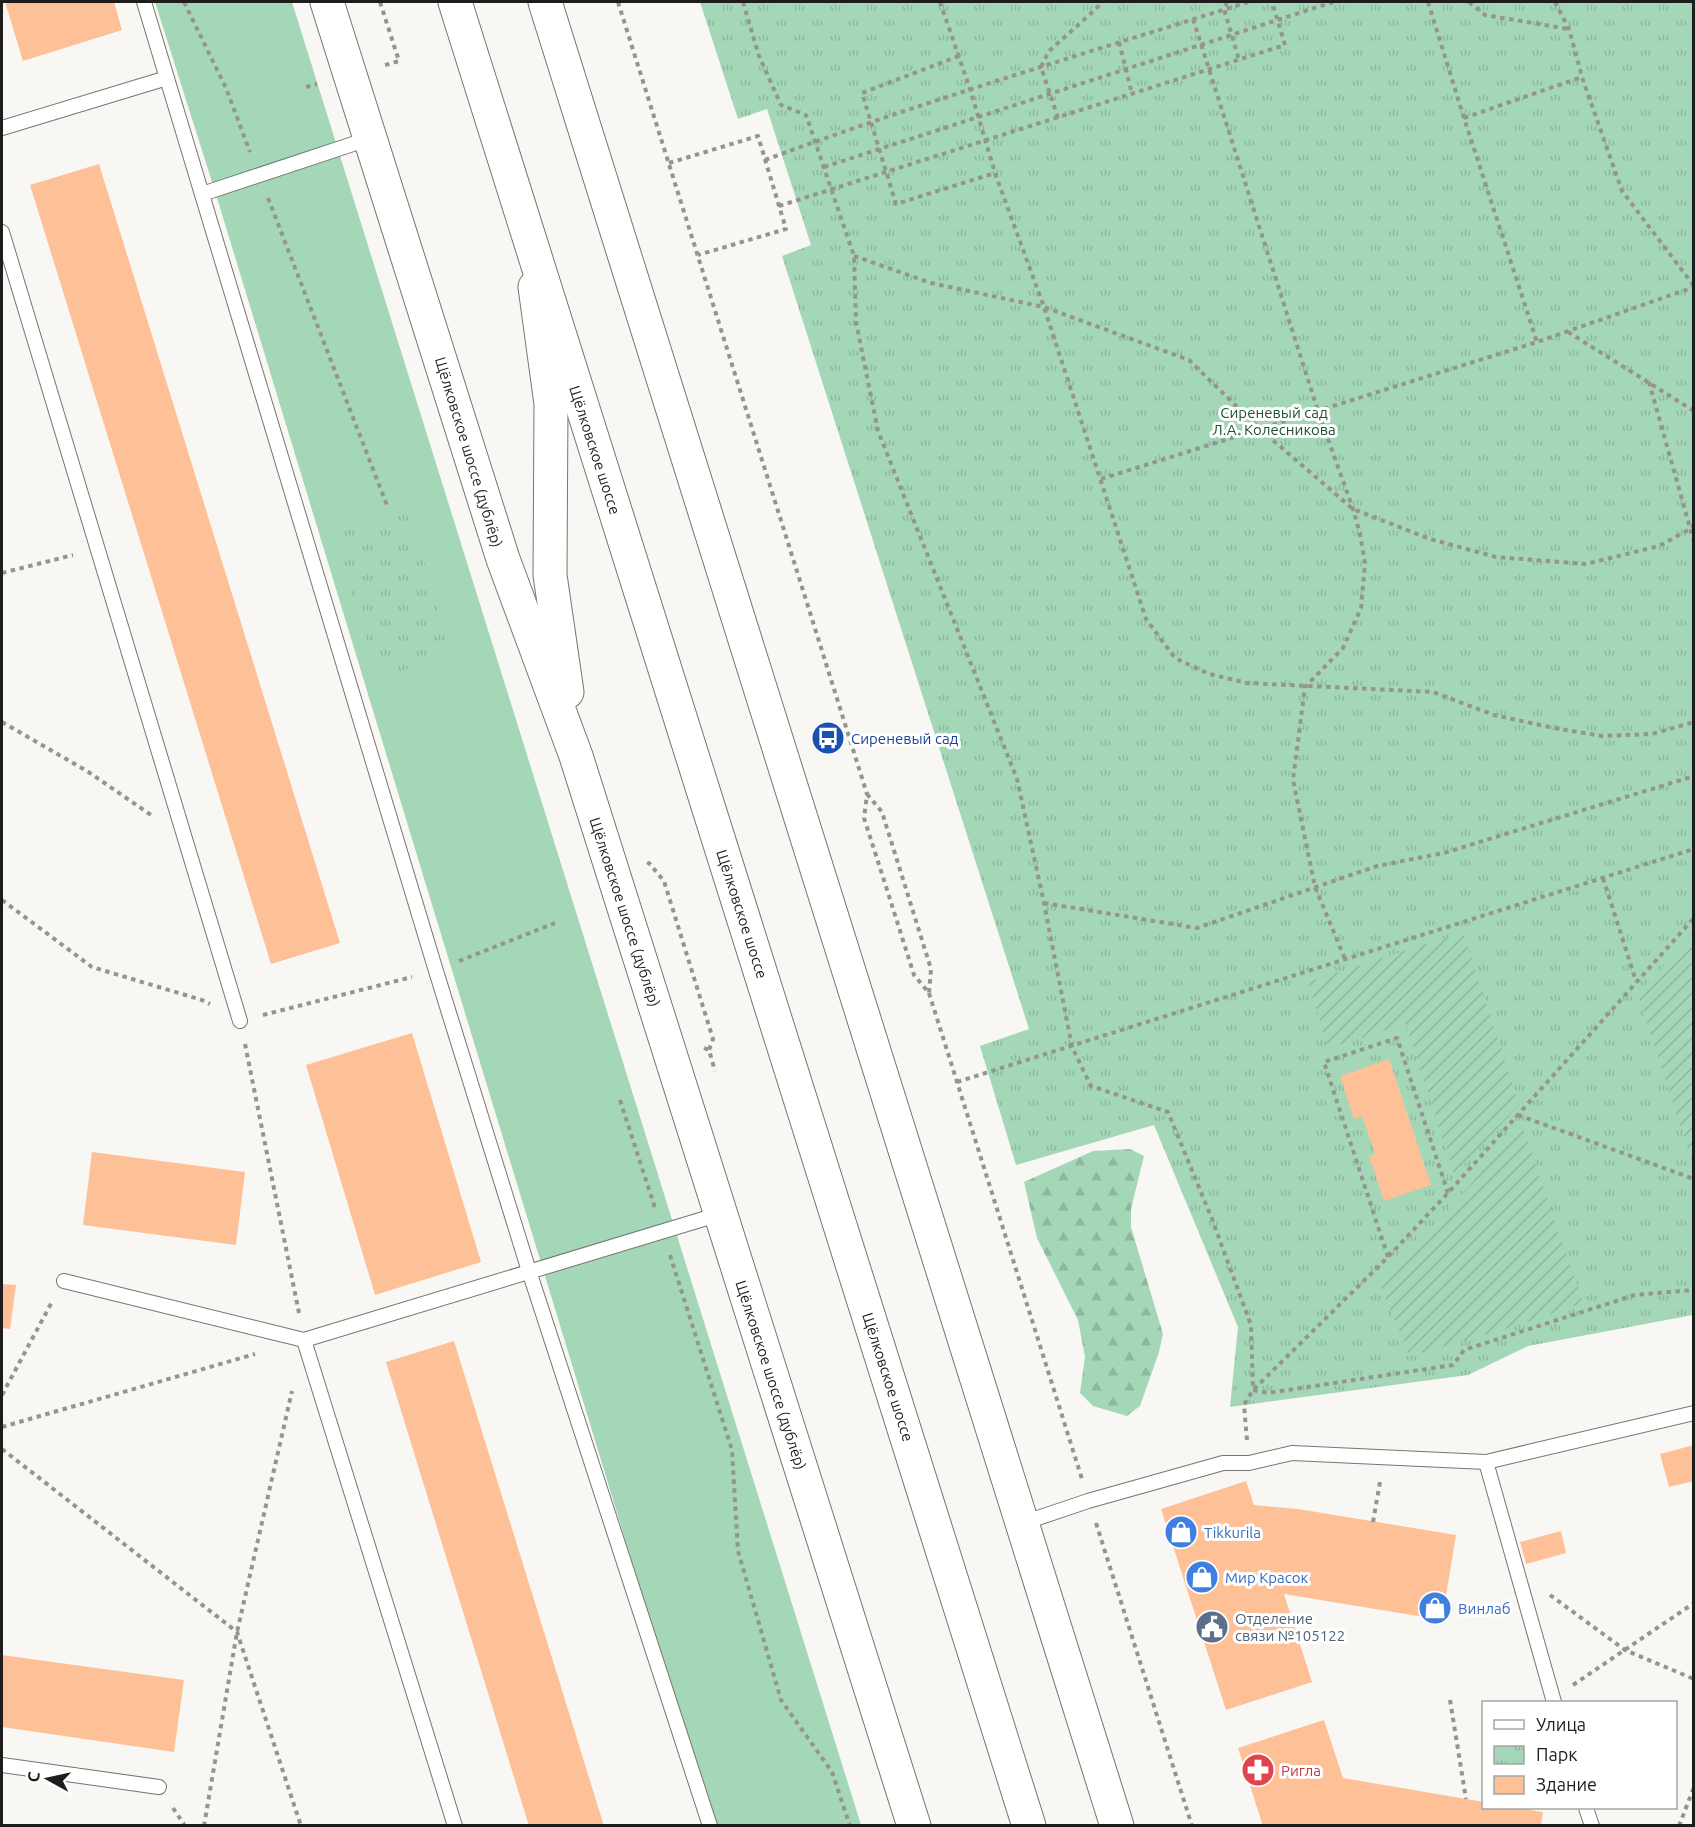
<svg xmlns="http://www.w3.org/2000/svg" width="1695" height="1827" viewBox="0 0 1695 1827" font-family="Ubuntu,sans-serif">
  <defs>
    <pattern id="forest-firs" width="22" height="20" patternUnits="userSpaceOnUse" patternTransform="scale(1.5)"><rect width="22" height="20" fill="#a4d7b7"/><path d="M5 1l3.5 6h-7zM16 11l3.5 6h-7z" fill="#8db89d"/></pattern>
    <pattern id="park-tufts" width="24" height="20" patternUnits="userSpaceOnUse" patternTransform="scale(1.5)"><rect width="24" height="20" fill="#a4d7b7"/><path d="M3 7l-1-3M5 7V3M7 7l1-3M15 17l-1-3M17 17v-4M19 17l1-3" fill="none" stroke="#8db89d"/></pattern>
    <pattern id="garden-furrows" width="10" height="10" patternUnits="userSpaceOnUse" patternTransform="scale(1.5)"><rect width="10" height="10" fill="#a4d7b7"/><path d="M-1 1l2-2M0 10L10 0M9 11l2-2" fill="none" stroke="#8db89d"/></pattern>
  </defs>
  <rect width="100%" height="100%" fill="#f9f7f3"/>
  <path fill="#a4d7b7" d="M155 2H292L861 1825H712L218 201Z"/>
  <path fill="url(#forest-firs)" d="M1130 1149 1144 1156 1131 1209V1227L1163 1334 1159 1352 1140 1406 1127 1416 1093 1406 1080 1393 1085 1357 1078 1320 1037 1238 1024 1182 1093 1151Z"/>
  <g fill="url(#park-tufts)">
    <path d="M700 2H1693V1315L1528 1346 1468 1375 1230 1407 1238 1327 1154 1125 1016 1165 980 1046 1029 1029 782 256 811 245 767 109 738 119Z"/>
    <path d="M409 511 452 656 377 678 333 533Z"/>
  </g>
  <g fill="url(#garden-furrows)">
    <path d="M1463 932 1519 1105 1454 1175 1406 1024 1328 1048 1308 982Z"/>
    <path d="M1693 932V1165L1638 995Z"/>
    <path d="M1522 1125 1583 1303 1503 1330 1410 1356 1381 1288Z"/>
  </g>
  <g fill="#fec197">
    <path d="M5 2H114L122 30 23 61Z"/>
    <path d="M99 164 340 943 271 964 30 185Z"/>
    <path d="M412 1033 481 1262 375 1295 306 1065Z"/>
    <path d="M1389 1059 1431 1185 1384 1201 1369 1156 1375 1154 1362 1116 1354 1119 1340 1076Z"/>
    <path d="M92 1152 245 1172 236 1245 83 1225Z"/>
    <path d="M2 1284 16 1285 10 1329 2 1328Z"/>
    <path d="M454 1341 604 1826H529L386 1362Z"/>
    <path d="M1694 1445V1481L1669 1487 1660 1454Z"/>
    <path d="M1246 1481 1254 1505 1298 1509 1456 1535 1442 1620 1284 1594 1312 1682 1226 1710 1161 1509Z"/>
    <path d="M1561 1531 1566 1553 1526 1564 1520 1542Z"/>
    <path d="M2 1655 184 1680 174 1752 2 1727Z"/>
    <path d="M1324 1720 1343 1778 1484 1802V1808H1517L1543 1812 1541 1826H1263L1238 1748Z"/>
  </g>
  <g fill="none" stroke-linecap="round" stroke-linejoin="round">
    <g stroke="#777571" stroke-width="16">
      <g id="lane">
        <path d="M144 2 436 971 529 1271 710 1826"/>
        <path d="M2 128 167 78"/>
        <path d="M202 194 371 138"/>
        <path d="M2 232 240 1021"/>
        <path d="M64 1281 304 1340 720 1214"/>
        <path d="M304 1340 455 1826"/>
        <path d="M1023 1523 1088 1501 1223 1463H1249L1292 1453 1486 1462"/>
        <path d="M1554 1702 1486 1462 1694 1413"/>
        <path d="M2 1765 159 1787"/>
        <path d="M1586 1808 1592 1826"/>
      </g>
    </g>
    <g stroke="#777571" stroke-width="35">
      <g id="secondary">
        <path d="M327 2 503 559 576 756 914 1826"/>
        <path d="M535 287 551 404 550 575 567 692"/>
      </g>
    </g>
    <g stroke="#777571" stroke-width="35">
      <g id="primary">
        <path d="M455 2 1029 1826"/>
        <path d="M545 2 1117 1826"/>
      </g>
    </g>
    <g stroke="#959490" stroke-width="4" stroke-dasharray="4.5 4.5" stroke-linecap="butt">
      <path d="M184 2 226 88 250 152"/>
      <path d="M380 2 399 61 382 66"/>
      <path d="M618 2 867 794"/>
      <path d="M743 2 759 56 781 105 806 115 854 256 856 322 878 431 1017 779 1044 903 1072 1047 1091 1086 1168 1112 1212 1219 1251 1325 1253 1390 1268 1393 1453 1365 1464 1350 1635 1295 1694 1290"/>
      <path d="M940 2 970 89 995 173 1044 307 1146 619 1175 658 1209 674 1247 683 1433 692 1494 715 1554 728 1602 736 1652 734 1694 722"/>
      <path d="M1227 2 1224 9 1239 60"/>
      <path d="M1428 2 1464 118 1537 342"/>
      <path d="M1469 2 1485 15 1568 29"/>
      <path d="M1555 2 1569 29 1582 77 1622 191 1694 286"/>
      <path d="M1193 19 1318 411 1353 509 1360 534 1365 563 1361 608 1343 648 1305 687 1293 780 1315 887 1345 959"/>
      <path d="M1119 42 1132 94"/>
      <path d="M959 56 862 93 896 204 995 173"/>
      <path d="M306 87 317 84"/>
      <path d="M1058 118 1041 67 1049 51 1096 9 1102 2"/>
      <path d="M1464 118 1582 77"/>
      <path d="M765 160C924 101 1087 53 1248 2"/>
      <path d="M669 163 758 136 786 229 698 255"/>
      <path d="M824 167 1333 2"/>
      <path d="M268 198 388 508"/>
      <path d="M779 206 1285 45 1272 2"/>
      <path d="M854 256 931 283 1044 307 1189 360 1261 430 1353 509 1430 539 1496 557 1586 564 1659 546 1690 529 1694 525"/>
      <path d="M1568 332 1694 411"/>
      <path d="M1649 382 1694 542"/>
      <path d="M1101 479 1537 342 1694 287"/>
      <path d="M2 573 73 555"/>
      <path d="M2 722 87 771 151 815"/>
      <path d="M867 794 882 812 931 969 929 993 914 975 889 896 864 818Z"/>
      <path d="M648 865 649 863 664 881 713 1039 709 1050"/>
      <path d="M1603 878 1636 981"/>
      <path d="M2 900 92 967 202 1000 210 1004"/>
      <path d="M1044 903 1197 928 1377 866 1444 853 1694 776"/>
      <path d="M459 961 555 923"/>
      <path d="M929 993 1082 1479"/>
      <path d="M263 1015 412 977"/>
      <path d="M245 1044 299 1313"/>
      <path d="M704 1048 709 1050 715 1071"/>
      <path d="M957 1082 1694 849"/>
      <path d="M620 1100 655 1208"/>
      <path d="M1518 1115 1694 1179"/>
      <path d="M670 1255 732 1450 738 1551 781 1700 832 1772 850 1826"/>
      <path d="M1388 1257 1324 1062 1397 1038 1448 1193"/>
      <path d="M2 1395 53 1300"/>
      <path d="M2 1427 255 1354"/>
      <path d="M1247 1440 1244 1405 1253 1390 1388 1257 1448 1193 1694 918"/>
      <path d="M2 1449 237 1632 301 1826"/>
      <path d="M1373 1522 1380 1482"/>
      <path d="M1096 1523 1192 1826"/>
      <path d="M1550 1595 1625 1650 1694 1679"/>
      <path d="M1573 1685 1694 1603"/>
      <path d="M1450 1700 1466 1799"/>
      <path d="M173 1808 185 1826"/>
      <path d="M204 1826 237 1632 292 1391"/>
      <path d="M1679 1826 1694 1787"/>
    </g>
    <use href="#lane" stroke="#fff" stroke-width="14"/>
    <use href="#secondary" stroke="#fff" stroke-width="33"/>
    <use href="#primary" stroke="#fff" stroke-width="33"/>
  </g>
  <defs>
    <g id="bus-disc" transform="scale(1.725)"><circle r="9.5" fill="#1a4fb4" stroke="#fff"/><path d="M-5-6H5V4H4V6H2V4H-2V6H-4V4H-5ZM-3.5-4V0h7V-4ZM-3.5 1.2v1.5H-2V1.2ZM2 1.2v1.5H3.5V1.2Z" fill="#fff"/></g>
    <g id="shop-disc" transform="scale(1.725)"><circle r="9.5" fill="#3f7fe0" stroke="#fff"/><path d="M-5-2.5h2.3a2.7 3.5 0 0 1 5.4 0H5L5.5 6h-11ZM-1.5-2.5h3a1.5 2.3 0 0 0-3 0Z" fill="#fff"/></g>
    <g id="civic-disc" transform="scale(1.725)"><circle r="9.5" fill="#5c6f8a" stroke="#fff"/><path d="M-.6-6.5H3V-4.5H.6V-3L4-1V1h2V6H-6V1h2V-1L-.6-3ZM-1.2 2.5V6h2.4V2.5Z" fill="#fff"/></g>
    <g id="pharmacy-disc" transform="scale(1.725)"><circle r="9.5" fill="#e0444e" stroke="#fff"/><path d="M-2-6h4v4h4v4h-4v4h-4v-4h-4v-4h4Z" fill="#fff"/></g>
  </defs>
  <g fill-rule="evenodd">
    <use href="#bus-disc" x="828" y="738"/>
    <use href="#shop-disc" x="1181" y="1532"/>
    <use href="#shop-disc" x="1202" y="1577"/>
    <use href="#shop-disc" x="1435" y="1608"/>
    <use href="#civic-disc" x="1212" y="1627"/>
    <use href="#pharmacy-disc" x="1258" y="1770"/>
  </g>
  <g text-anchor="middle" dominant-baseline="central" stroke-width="6" stroke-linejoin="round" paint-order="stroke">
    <g font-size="15" fill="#1e5035" stroke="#fff">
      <text x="1274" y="412">Сиреневый сад<tspan x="1274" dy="17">Л.А. Колесникова</tspan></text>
    </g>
    <g font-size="15" fill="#1e1d1b" stroke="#fff">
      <text transform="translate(595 450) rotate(72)">Щёлковское шоссе</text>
      <text transform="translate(469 452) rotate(73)">Щёлковское шоссе (дублёр)</text>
      <text transform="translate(625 912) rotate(72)">Щёлковское шоссе (дублёр)</text>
      <text transform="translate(742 914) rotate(72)">Щёлковское шоссе</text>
      <text transform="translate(771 1375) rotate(72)">Щёлковское шоссе (дублёр)</text>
      <text transform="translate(888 1377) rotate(72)">Щёлковское шоссе</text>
    </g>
    <g font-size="15" fill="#164399" stroke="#fff" text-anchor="start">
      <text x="851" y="738">Сиреневый сад</text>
    </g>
    <g font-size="15" fill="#366cbe" stroke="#fff" text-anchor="start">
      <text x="1204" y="1532">Tikkurila</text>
      <text x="1225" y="1577">Мир Красок</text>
      <text x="1458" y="1608">Винлаб</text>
    </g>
    <g font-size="15" fill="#4e5e75" stroke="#fff" text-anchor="start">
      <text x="1235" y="1618">Отделение<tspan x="1235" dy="17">связи №105122</tspan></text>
    </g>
    <g font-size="15" fill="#be3a42" stroke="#fff" text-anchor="start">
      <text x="1281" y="1770">Ригла</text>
    </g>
  </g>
  <rect width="1695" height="1827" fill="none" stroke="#1e1d1b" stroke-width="6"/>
  <rect x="1482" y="1701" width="195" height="108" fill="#ffffff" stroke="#a5a5a4" stroke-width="1.5"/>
  <rect x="1494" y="1720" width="30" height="9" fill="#ffffff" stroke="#a5a5a4" stroke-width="1.5"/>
  <text x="1536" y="1731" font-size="18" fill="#1e1d1b">Улица</text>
  <rect x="1494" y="1746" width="30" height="18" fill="url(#park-tufts)" stroke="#a5a5a4" stroke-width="1.5"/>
  <text x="1536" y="1761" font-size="18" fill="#1e1d1b">Парк</text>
  <rect x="1494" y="1776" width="30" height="18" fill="#fec197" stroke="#a5a5a4" stroke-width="1.5"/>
  <text x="1536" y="1791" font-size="18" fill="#1e1d1b">Здание</text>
  <g transform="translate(48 1779) rotate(278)" stroke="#ffffff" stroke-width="4.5" paint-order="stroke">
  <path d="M0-4.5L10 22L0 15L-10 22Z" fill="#1e1d1b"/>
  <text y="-9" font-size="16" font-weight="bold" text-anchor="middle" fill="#1e1d1b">С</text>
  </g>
</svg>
